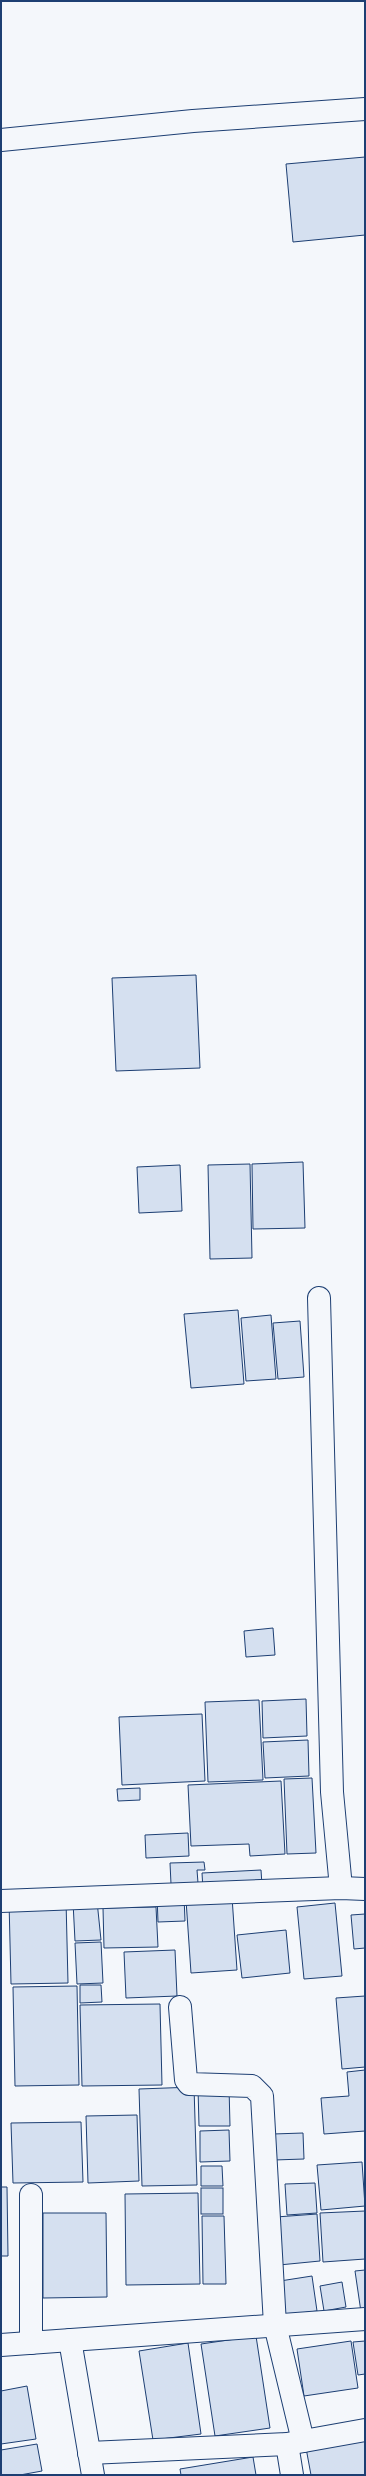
<svg xmlns="http://www.w3.org/2000/svg" width="366" height="2476" viewBox="0 0 366 2476" font-family="Barlow,sans-serif">
  <rect width="100%" height="100%" fill="#f4f7fb"/>
  <g fill="#d5e0f0" stroke="#1d3f73">
    <path d="M365 157V235L293 242 286 164Z"/>
    <path d="M196 975 200 1068 116 1071 112 978Z"/>
    <path d="M303 1162 305 1228 253 1229 252 1164Z"/>
    <path d="M250 1164 252 1258 210 1259 208 1165Z"/>
    <path d="M180 1165 182 1211 139 1213 137 1167Z"/>
    <path d="M238 1310 244 1384 191 1388 184 1314Z"/>
    <path d="M271 1315 276 1379 246 1381 241 1318Z"/>
    <path d="M300 1321 304 1377 278 1379 273 1323Z"/>
    <path d="M273 1628 275 1655 246 1657 244 1631Z"/>
    <path d="M306 1699 307 1736 263 1738 262 1701Z"/>
    <path d="M259 1700 263 1780 208 1782 205 1702Z"/>
    <path d="M202 1714 205 1781 122 1785 119 1717Z"/>
    <path d="M308 1740 309 1776 265 1778 263 1742Z"/>
    <path d="M312 1778 316 1853 287 1854 284 1779Z"/>
    <path d="M281 1781 285 1854 250 1856 249 1844 191 1846 188 1785Z"/>
    <path d="M140 1788V1800L118 1801 117 1789Z"/>
    <path d="M188 1833 189 1856 146 1858 145 1835Z"/>
    <path d="M204 1862 205 1870H197L198 1883 171 1884 170 1863Z"/>
    <path d="M261 1870 262 1885 203 1890 202 1873Z"/>
    <path d="M157 1896H184L185 1921 158 1922Z"/>
    <path d="M232 1897 237 1970 191 1973 186 1900Z"/>
    <path d="M66 1900 68 1983 11 1984 9 1901Z"/>
    <path d="M97 1901 101 1940 75 1941 73 1902Z"/>
    <path d="M335 1903 342 1976 304 1979 297 1907Z"/>
    <path d="M156 1907 158 1947 104 1948 103 1908Z"/>
    <path d="M365 1914V1948L354 1949 351 1915Z"/>
    <path d="M286 1930 290 1973 242 1978 237 1935Z"/>
    <path d="M101 1942 103 1983 77 1984 75 1943Z"/>
    <path d="M175 1950 177 1996 126 1998 124 1952Z"/>
    <path d="M80 1985H101L102 2002 80 2003Z"/>
    <path d="M77 1986 79 2085 15 2086 13 1987Z"/>
    <path d="M365 1996V2067L342 2069 336 1998Z"/>
    <path d="M160 2004 162 2085 82 2086 80 2005Z"/>
    <path d="M365 2070V2131L324 2134 321 2098 349 2096 347 2072Z"/>
    <path d="M194 2087 197 2185 142 2186 139 2089Z"/>
    <path d="M229 2087 230 2126H199L198 2088Z"/>
    <path d="M137 2115 139 2181 88 2183 86 2116Z"/>
    <path d="M81 2122 83 2182 13 2183 11 2123Z"/>
    <path d="M229 2130 230 2161 200 2162V2131Z"/>
    <path d="M303 2133 304 2159 274 2160 273 2134Z"/>
    <path d="M362 2162 365 2206 321 2210 317 2165Z"/>
    <path d="M201 2166H222L223 2186H201Z"/>
    <path d="M315 2183 317 2213 287 2215 285 2184Z"/>
    <path d="M1 2187H7L8 2256H1Z"/>
    <rect x="201" y="2188" width="22" height="26"/>
    <path d="M198 2193 200 2284 126 2285 125 2194Z"/>
    <path d="M365 2211V2259L323 2262 320 2213Z"/>
    <path d="M43 2213H106L107 2297 43 2298Z"/>
    <path d="M317 2214 320 2261 279 2265 276 2217Z"/>
    <path d="M202 2216H224L226 2284H203Z"/>
    <path d="M365 2270V2311L361 2312 355 2271Z"/>
    <path d="M312 2276 317 2311 285 2315 280 2281Z"/>
    <path d="M342 2282 346 2307 324 2311 320 2286Z"/>
    <path d="M256 2336 270 2428 215 2436 201 2344Z"/>
    <path d="M351 2341 358 2388 304 2396 297 2349Z"/>
    <path d="M365 2341V2374L358 2375 353 2342Z"/>
    <path d="M188 2343 201 2434 153 2440 139 2351Z"/>
    <path d="M27 2386 36 2439 1 2444V2391Z"/>
    <path d="M365 2438V2475H311L306 2448Z"/>
    <path d="M37 2444 42 2471 20 2475H1V2450Z"/>
    <path d="M253 2457 256 2475H181L180 2469Z"/>
  </g>
  <g fill="none" stroke-linecap="round" stroke-linejoin="round">
    <g stroke="#1d3f73" stroke-width="24">
      <g id="street">
        <path d="M1 140 193 121 365 109"/>
        <path d="M319 1298 332 1792 341 1888"/>
        <path d="M1 1901 341 1888 365 1889"/>
        <path d="M180 2007 186 2080 189 2084 252 2086 262 2096 275 2325 303 2441"/>
        <path d="M70 2340 93 2475"/>
        <path d="M31 2343V2195"/>
        <path d="M1 2345 365 2319"/>
        <path d="M287 2444 292 2475"/>
        <path d="M89 2453 287 2444 365 2430"/>
      </g>
    </g>
    <use href="#street" stroke="#f4f7fb" stroke-width="22"/>
  </g>
  <rect width="366" height="2476" fill="none" stroke="#1d3f73" stroke-width="4"/>
</svg>
